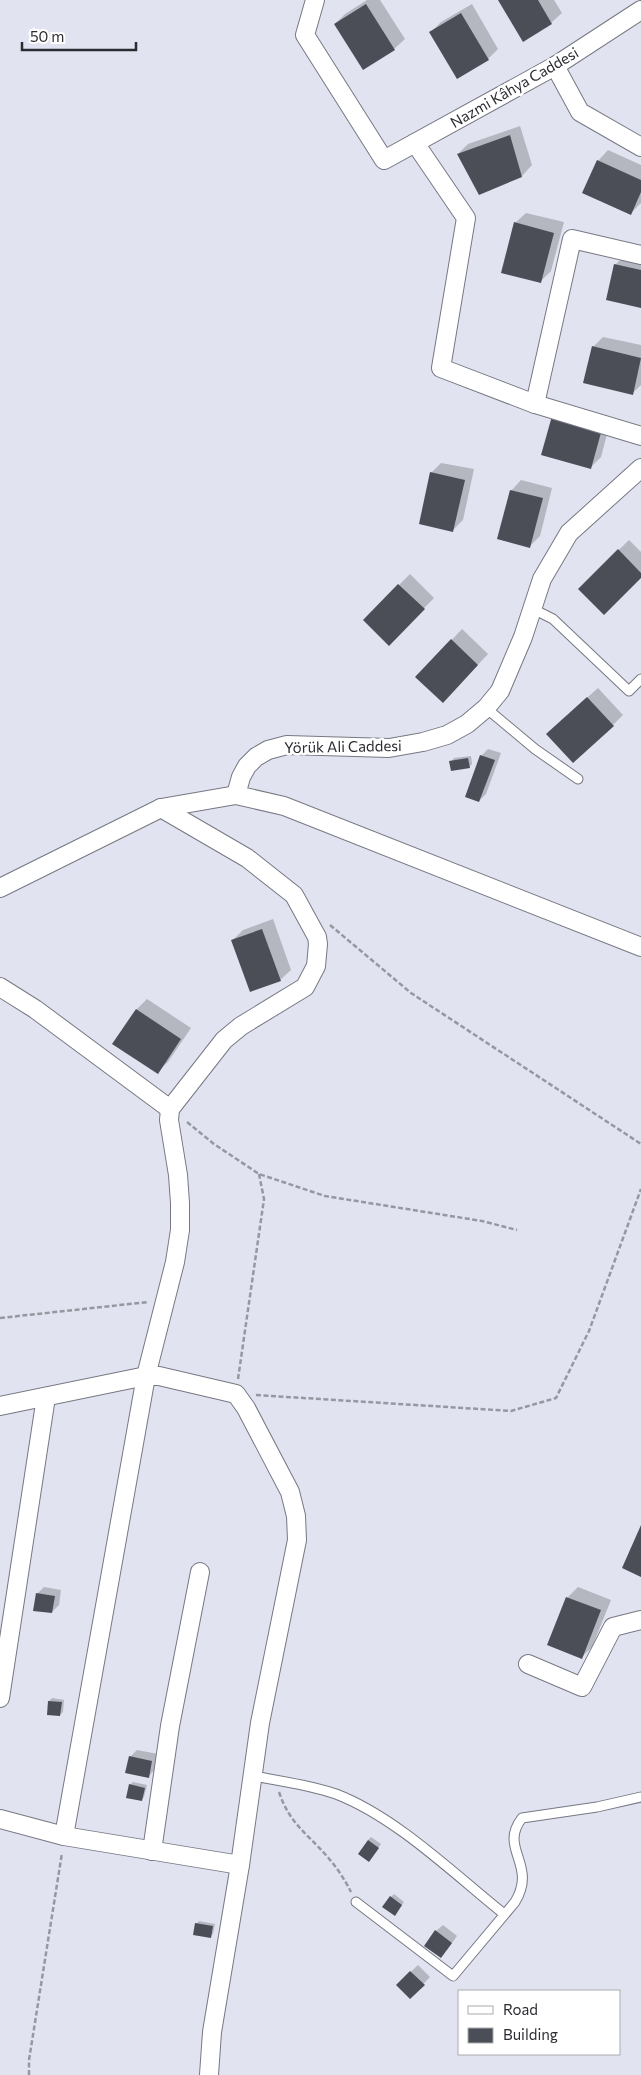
<svg xmlns="http://www.w3.org/2000/svg" width="641" height="2075" viewBox="0 0 641 2075" font-family="Commissioner,sans-serif">
  <rect width="100%" height="100%" fill="#e1e4f0"/>
  <g fill="#0003">
    <path d="M367 0H380L405 39 394 49 335 24 345 14Z"/>
    <path d="M499 0H554L562 13 551 23Z"/>
    <path d="M472 4 498 49 488 59 431 32 441 22Z"/>
    <path d="M520 126 532 165 522 176 480 193 458 154 468 144Z"/>
    <path d="M608 150 641 165V203L631 213 598 161Z"/>
    <path d="M526 213 564 222 551 271 540 282 515 223Z"/>
    <path d="M626 254 641 258V307L615 265Z"/>
    <path d="M603 337 641 345V385L633 393 593 347Z"/>
    <path d="M553 416 611 419 601 457 591 467Z"/>
    <path d="M441 463 474 469 463 520 453 530 431 473Z"/>
    <path d="M521 480 552 488 540 536 530 546 511 491Z"/>
    <path d="M629 540 641 552V577L579 589Z"/>
    <path d="M410 574 434 598 389 644 364 620Z"/>
    <path d="M462 629 488 654 453 691 417 677Z"/>
    <path d="M598 688 623 715 613 725 558 724Z"/>
    <path d="M488 749 501 753 486 794 479 801 467 796 482 755Z"/>
    <path d="M471 756 472 764 469 767 451 762 454 758Z"/>
    <path d="M273 919 291 970 280 980 233 940 243 930Z"/>
    <path d="M147 999 191 1028 168 1062 157 1072 114 1043 137 1009Z"/>
    <path d="M44 1587 61 1590 59 1605 52 1612 37 1594Z"/>
    <path d="M578 1587 611 1600 592 1647 582 1657 549 1644 568 1597Z"/>
    <path d="M52 1698 64 1700 63 1712 60 1715 49 1701Z"/>
    <path d="M137 1750 158 1754 155 1769 149 1776 130 1757Z"/>
    <path d="M133 1782 147 1785 144 1797 141 1800 130 1785Z"/>
    <path d="M371 1837 381 1844 372 1857 368 1840Z"/>
    <path d="M394 1894 404 1902 397 1912 391 1897Z"/>
    <path d="M199 1921 215 1924 213 1934 210 1937 196 1924Z"/>
    <path d="M443 1925 457 1936 447 1950 436 1931Z"/>
    <path d="M418 1965 430 1977 410 1998 397 1985Z"/>
  </g>
  <g fill="#4b4e57">
    <path d="M498 0H538L552 24 523 42Z"/>
    <path d="M366 4 395 50 363 70 334 24Z"/>
    <path d="M461 13 489 60 457 79 429 32Z"/>
    <path d="M510 135 522 177 479 195 457 154Z"/>
    <path d="M597 160 641 180V192L631 215 582 193Z"/>
    <path d="M514 222 554 233 541 283 501 273Z"/>
    <path d="M614 264 641 270V308L606 300Z"/>
    <path d="M592 346 641 358 633 395 583 383Z"/>
    <path d="M552 416 602 429 591 469 541 455Z"/>
    <path d="M430 472 465 480 453 532 419 524Z"/>
    <path d="M510 490 543 498 530 548 497 539Z"/>
    <path d="M618 549 641 573V578L604 615 578 589Z"/>
    <path d="M398 584 425 609 389 646 363 620Z"/>
    <path d="M451 639 478 665 443 703 415 677Z"/>
    <path d="M587 697 614 726 573 763 546 734Z"/>
    <path d="M480 755 495 760 479 802 465 797Z"/>
    <path d="M468 758 470 768 451 771 449 761Z"/>
    <path d="M262 929 281 981 250 992 231 940Z"/>
    <path d="M136 1009 181 1039 158 1074 112 1044Z"/>
    <path d="M641 1525V1577L622 1568Z"/>
    <path d="M36 1593 55 1596 52 1613 33 1611Z"/>
    <path d="M566 1597 601 1610 582 1659 547 1645Z"/>
    <path d="M48 1701 62 1702 60 1716 47 1715Z"/>
    <path d="M129 1756 152 1761 149 1778 125 1773Z"/>
    <path d="M129 1784 145 1788 142 1801 126 1798Z"/>
    <path d="M368 1840 379 1848 369 1862 358 1854Z"/>
    <path d="M390 1896 402 1905 395 1916 382 1907Z"/>
    <path d="M195 1923 213 1926 211 1938 193 1935Z"/>
    <path d="M435 1930 452 1943 441 1958 424 1946Z"/>
    <path d="M410 1971 425 1985 410 1999 396 1985Z"/>
  </g>
  <g fill="none" stroke-linecap="round" stroke-linejoin="round">
    <g stroke="#767883" stroke-width="11">
      <g id="service">
        <path d="M533 609 553 619 629 691 641 679"/>
        <path d="M486 708 535 749 578 779"/>
        <path d="M253 1776C281 1781 310 1785 336 1794 396 1817 454 1874 504 1914"/>
        <path d="M356 1902 453 1976 515 1902C538 1864 498 1849 522 1818L597 1807 641 1797"/>
      </g>
    </g>
    <g stroke="#767883" stroke-width="20">
      <g id="minor">
        <path d="M315 0 305 35 384 160 555 66 641 10"/>
        <path d="M555 66 580 112 641 147"/>
        <path d="M415 143 466 218 441 368 535 404 572 239 641 255"/>
        <path d="M535 404 641 436"/>
        <path d="M641 468 569 533 542 579 523 637 500 691 486 708 467 724 447 735 423 742 389 748 287 745 268 750 256 757 247 766 241 777 236 795 284 806 641 947"/>
        <path d="M0 888 161 808 236 795"/>
        <path d="M0 987 35 1009 170 1109"/>
        <path d="M0 1406 146 1376H159L236 1394 246 1408 290 1492 296 1516 297 1540 260 1723 240 1865 212 2032 209 2075"/>
        <path d="M528 1664 582 1687 613 1627 641 1620"/>
        <path d="M0 1698 46 1397"/>
        <path d="M0 1819 64 1836 240 1865"/>
        <path d="M64 1836 146 1376 175 1262 180 1230V1203L178 1175 169 1120 170 1109 224 1040 241 1026 305 987 316 966 318 944 317 937 294 895 247 858 161 808"/>
        <path d="M152 1851 170 1726 200 1572"/>
      </g>
    </g>
    <g stroke="#9698a1" stroke-width="2.5" stroke-dasharray="5 2.5" stroke-linecap="butt">
      <path d="M330 925 411 993 641 1144"/>
      <path d="M187 1122 214 1144 259 1174 325 1196 482 1221 517 1230"/>
      <path d="M0 1318 148 1302"/>
      <path d="M238 1379 264 1199 259 1174"/>
      <path d="M256 1395 511 1411 556 1398 589 1331 641 1189"/>
      <path d="M279 1792C289 1822 305 1832 325 1854 335 1865 344 1878 351 1892"/>
      <path d="M29 2075V2060L62 1853"/>
    </g>
    <use href="#service" stroke="#fff" stroke-width="9"/>
    <use href="#minor" stroke="#fff" stroke-width="18"/>
  </g>
  <g text-anchor="middle" dominant-baseline="central" stroke-width="5" stroke-linejoin="round" paint-order="stroke">
    <g font-size="15" fill="#2b2c31" stroke="#fff">
      <text transform="translate(514 87) rotate(-30)">Nazmi Kâhya Caddesi</text>
      <text transform="translate(343 746) rotate(-1)">Yörük Ali Caddesi</text>
    </g>
  </g>
  <rect x="458" y="1990" width="162" height="65" fill="#ffffff" stroke="#aaabad"/>
  <rect x="468" y="2006" width="25" height="8" fill="#ffffff" stroke="#aaabad"/>
  <text x="503" y="2015" font-size="15" fill="#2b2c31">Road</text>
  <rect x="468" y="2028" width="25" height="15" fill="#4b4e57" stroke="#aaabad"/>
  <text x="503" y="2040" font-size="15" fill="#2b2c31">Building</text>
  <path d="M22 42v8h114v-8" fill="none" stroke="#2b2c31" stroke-width="2.5"/>
  <text x="30" y="42" font-size="15" fill="#2b2c31" stroke="#ffffff" stroke-width="4" paint-order="stroke">50 m</text>
</svg>
